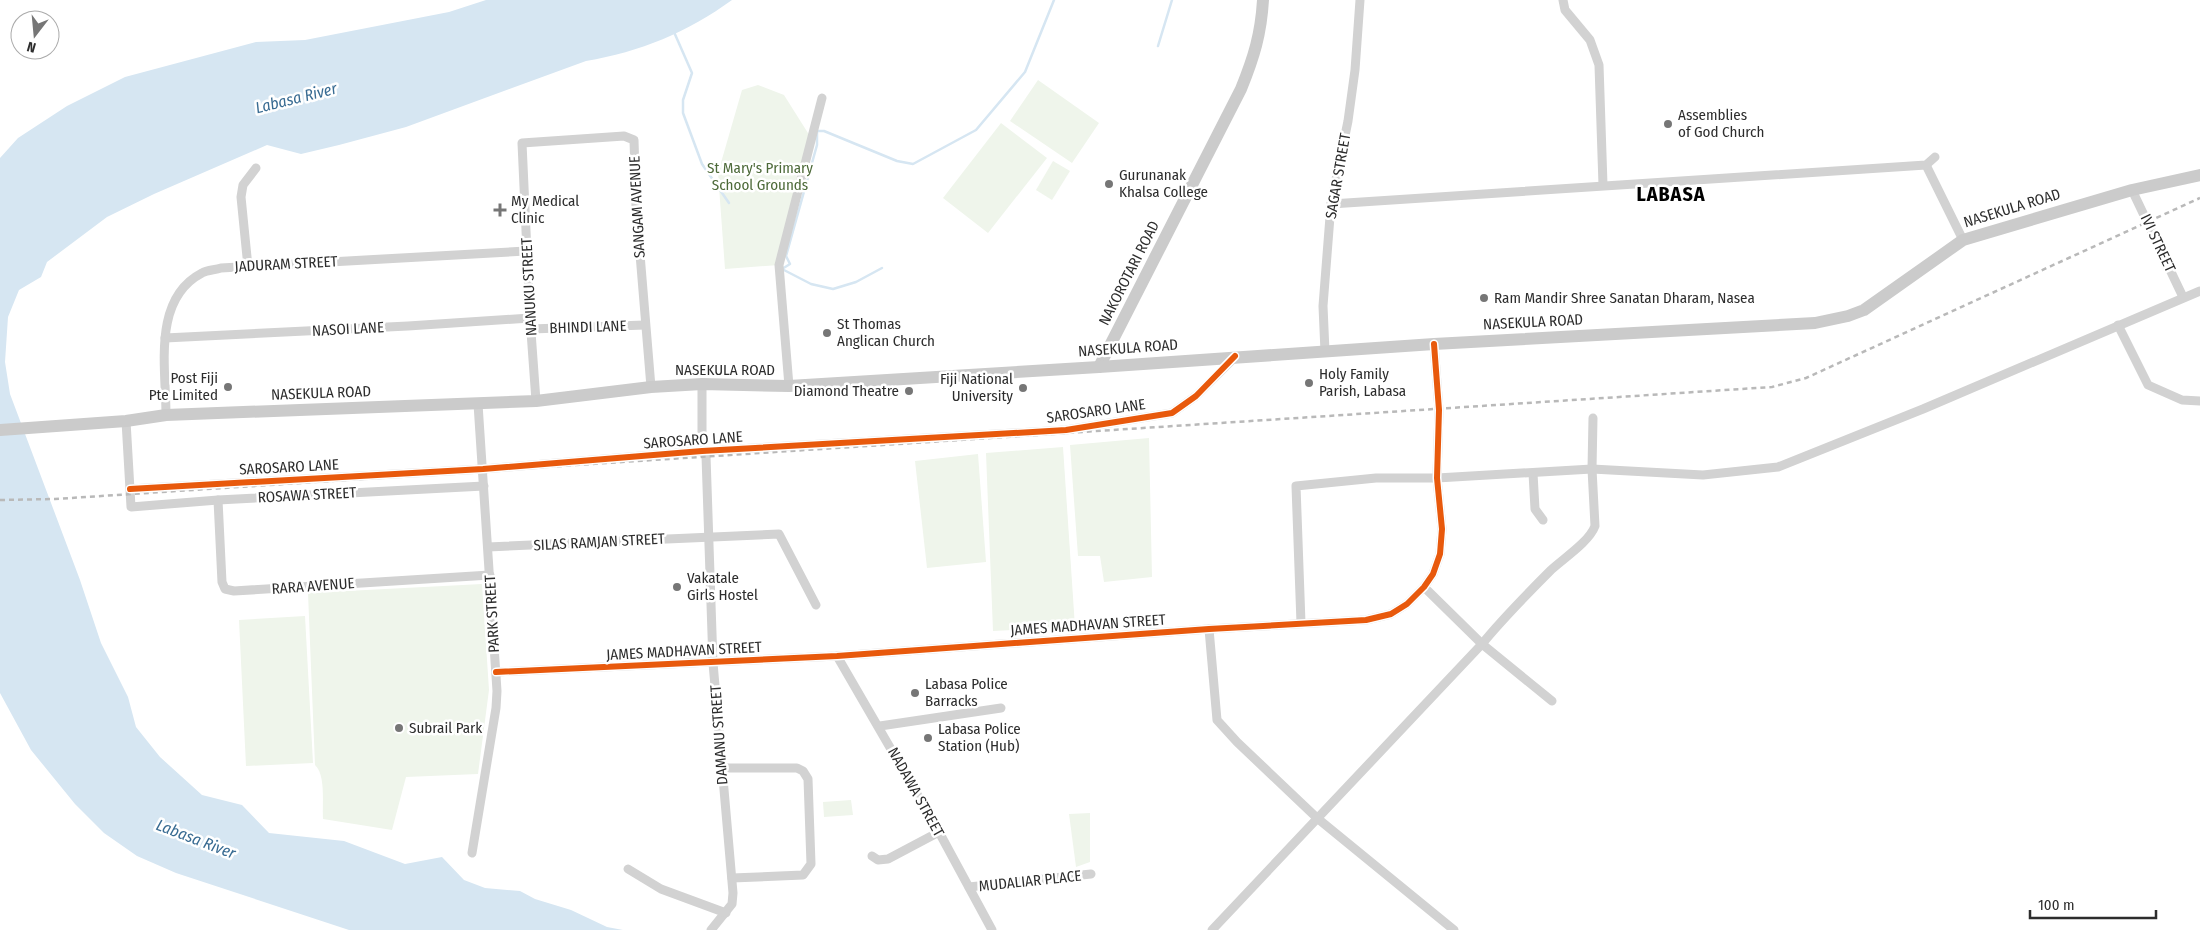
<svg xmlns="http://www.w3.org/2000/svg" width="2200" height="930" viewBox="0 0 2200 930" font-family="'Fira Sans Condensed',sans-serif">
  <rect width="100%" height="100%" fill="#fff"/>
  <g fill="#eff5eb">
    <path d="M1038 80 1099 123 1072 163 1010 121Z"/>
    <path d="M758 85 784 95 813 141 779 265 725 269 718 173 742 90Z"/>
    <path d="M1001 123 1047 158 988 233 943 198Z"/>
    <path d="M1053 161 1070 171 1052 200 1036 190Z"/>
    <path d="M1149 438 1152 577 1104 582 1100 556H1078L1070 445Z"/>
    <path d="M1063 447 1075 627 993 631 986 453Z"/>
    <path d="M978 454 986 562 927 568 915 461Z"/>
    <path d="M482 584 489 690 478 774 406 777 392 830 323 819C322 804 326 775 315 765L308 593Z"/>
    <path d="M305 616 313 763 246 766 239 620Z"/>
    <path d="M851 800 853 815 824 817 823 802Z"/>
    <path d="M1090 813V862L1076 867 1069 814Z"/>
  </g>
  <path fill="#d6e6f2" d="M486 0H732C688 32 640 52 586 61L406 127 339 145 301 154 267 145 154 194 107 217 47 262 41 277 19 290 8 317 5 362 10 394 80 580 101 643 128 697 136 727 160 757 202 795 242 805 269 833 344 841 405 864 442 857 464 880 485 888 520 891 535 899 571 910 607 927 623 930H349L176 873 137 856 104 833 75 804 31 750 0 693V158L18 138 67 106 125 77 256 42 305 40 449 12Z"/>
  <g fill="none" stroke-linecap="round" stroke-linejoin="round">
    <g stroke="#d6e6f2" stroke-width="2.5">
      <path d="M674 32 692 73 683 100V113L702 164 729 203"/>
      <path d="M1158 46 1172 0"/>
      <path d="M882 268 856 282 833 289 811 284 782 269 790 264 786 256 817 145V131H824L897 161 913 164 976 130 1025 72 1054 0"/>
    </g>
    <g stroke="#d2d2d2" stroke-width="9">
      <path d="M1563 0 1565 10 1590 40 1599 65 1603 185"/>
      <path d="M1926 165 1963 240"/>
      <path d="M2132 190 2183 297"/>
      <path d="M1331 204 1926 165 1935 157"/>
      <path d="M248 267 241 197 243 185 256 168"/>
      <path d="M2118 325 2148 385 2182 400 2200 401"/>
      <path d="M531 329 645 325"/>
      <path d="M165 338 408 326 530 318"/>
      <path d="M1325 352 1323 306 1331 204 1348 121 1355 70 1360 0"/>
      <path d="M702 384V451L706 456 713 663 733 893 732 904 711 930"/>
      <path d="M789 386 779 265 822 98"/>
      <path d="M536 401 530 318 522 143 624 136 634 140 636 206 651 387"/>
      <path d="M166 415C166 368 152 299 202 273 207 270 215 270 221 268L526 251"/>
      <path d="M126 421 131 507 218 500 484 486"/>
      <path d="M1533 473 1535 509 1543 520"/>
      <path d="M130 489 483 469 702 451 1066 430 1172 413 1196 396 1235 357"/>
      <path d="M218 500 222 582 225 589 234 591 490 575"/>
      <path d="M488 547 779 534 816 605"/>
      <path d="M1424 587 1482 644 1552 701"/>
      <path d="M1301 623 1296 486 1376 478H1437L1592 469 1703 475 1778 467 1923 409 2200 291"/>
      <path d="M1209 629 1217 720 1237 742 1317 818 1454 930"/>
      <path d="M837 656 939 832 992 930"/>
      <path d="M496 672 837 656 1209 629 1366 620 1391 614 1407 604 1424 587 1433 574 1440 554 1442 529 1437 478 1439 410 1434 344"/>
      <path d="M880 726 1001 708"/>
      <path d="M721 768H797L803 771 808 779 811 864 803 875 732 878"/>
      <path d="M472 853 496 708 497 691 478 404"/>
      <path d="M872 856 878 860 888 859 939 832"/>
      <path d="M628 869 661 889 726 913"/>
      <path d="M969 887 1091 874"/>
      <path d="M1212 930 1482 644C1503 618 1527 594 1551 570 1564 558 1589 542 1595 526L1592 469 1593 418"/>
    </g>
    <g stroke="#cbcbcb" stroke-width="12">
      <path d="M1099 367 1241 89C1254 57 1261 34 1263 0"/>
      <path d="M0 430 126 421 166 415 536 401 651 387 702 384 789 386 1099 367 1434 344 1815 323 1848 316 1864 310 1963 240 2132 190 2200 175"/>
    </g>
    <path stroke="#b9b9b9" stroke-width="2.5" stroke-dasharray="5 4" stroke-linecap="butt" d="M0 500 55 499 1772 387 1806 378 2200 198"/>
    <g stroke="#fff" stroke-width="9">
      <g id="cycleway">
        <path d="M130 489 483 469 702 451 1066 430 1172 413 1196 396 1235 356"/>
        <path d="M496 672 837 656 1209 629 1366 620 1391 614 1407 604 1424 587 1433 574 1440 554 1442 529 1437 478 1439 410 1434 344"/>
      </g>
    </g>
    <use href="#cycleway" stroke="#e8590c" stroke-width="6"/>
  </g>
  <g fill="#767676" stroke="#fff" stroke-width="2">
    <circle cx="1668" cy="124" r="5"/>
    <circle cx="1109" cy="184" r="5"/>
    <path d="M497.5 202.5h5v5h5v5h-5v5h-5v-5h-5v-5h5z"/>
    <circle cx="1484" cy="298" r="5"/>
    <circle cx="827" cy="333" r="5"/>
    <circle cx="1309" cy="383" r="5"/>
    <circle cx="228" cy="387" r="5"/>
    <circle cx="1023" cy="388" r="5"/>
    <circle cx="909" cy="391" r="5"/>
    <circle cx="677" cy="587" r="5"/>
    <circle cx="915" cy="693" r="5"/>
    <circle cx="399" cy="728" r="5"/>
    <circle cx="928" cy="738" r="5"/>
  </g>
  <g text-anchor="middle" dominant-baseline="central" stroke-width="5" stroke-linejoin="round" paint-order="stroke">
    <g font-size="15" fill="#2d2d2d" stroke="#fff" text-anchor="start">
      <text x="1678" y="115">Assemblies<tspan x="1678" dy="17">of God Church</tspan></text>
      <text x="1119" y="175">Gurunanak<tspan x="1119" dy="17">Khalsa College</tspan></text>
      <text x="511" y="201">My Medical<tspan x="511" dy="17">Clinic</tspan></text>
      <text x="1494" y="298">Ram Mandir Shree Sanatan Dharam, Nasea</text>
      <text x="837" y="324">St Thomas<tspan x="837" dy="17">Anglican Church</tspan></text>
      <text x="1319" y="374">Holy Family<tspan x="1319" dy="17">Parish, Labasa</tspan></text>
      <text x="218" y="378" text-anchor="end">Post Fiji<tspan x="218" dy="17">Pte Limited</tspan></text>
      <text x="1013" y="379" text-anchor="end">Fiji National<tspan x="1013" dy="17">University</tspan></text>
      <text x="899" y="391" text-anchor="end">Diamond Theatre</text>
      <text x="687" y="578">Vakatale<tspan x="687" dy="17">Girls Hostel</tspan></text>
      <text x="925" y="684">Labasa Police<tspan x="925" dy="17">Barracks</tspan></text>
      <text x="409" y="728">Subrail Park</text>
      <text x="938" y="729">Labasa Police<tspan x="938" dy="17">Station (Hub)</tspan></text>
    </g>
    <g font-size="15" fill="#4d6a39" stroke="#fff">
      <text x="760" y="168">St Mary's Primary<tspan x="760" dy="17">School Grounds</tspan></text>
    </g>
    <g font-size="15" fill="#2d2d2d" stroke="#fff">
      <text transform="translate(1338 176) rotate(-80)">SAGAR STREET</text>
      <text transform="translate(637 207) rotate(-93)">SANGAM AVENUE</text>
      <text transform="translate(2012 208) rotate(-17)">NASEKULA ROAD</text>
      <text transform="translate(2158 243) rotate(65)">IVI STREET</text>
      <text transform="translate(286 264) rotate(-3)">JADURAM STREET</text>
      <text transform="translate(1129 273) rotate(-63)">NAKOROTARI ROAD</text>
      <text transform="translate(529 287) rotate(-93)">NANUKU STREET</text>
      <text transform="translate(1533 322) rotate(-3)">NASEKULA ROAD</text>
      <text transform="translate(588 327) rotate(-2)">BHINDI LANE</text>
      <text transform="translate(348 329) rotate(-3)">NASOI LANE</text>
      <text transform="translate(1128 348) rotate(-4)">NASEKULA ROAD</text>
      <text x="725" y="370">NASEKULA ROAD</text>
      <text transform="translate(321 393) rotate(-2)">NASEKULA ROAD</text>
      <text transform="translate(1096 411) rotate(-8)">SAROSARO LANE</text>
      <text transform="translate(693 440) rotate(-4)">SAROSARO LANE</text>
      <text transform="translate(289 467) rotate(-3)">SAROSARO LANE</text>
      <text transform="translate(307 495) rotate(-3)">ROSAWA STREET</text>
      <text transform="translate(599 542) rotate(-3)">SILAS RAMJAN STREET</text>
      <text transform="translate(313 586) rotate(-4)">RARA AVENUE</text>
      <text transform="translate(492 614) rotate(-93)">PARK STREET</text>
      <text transform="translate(1088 625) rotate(-4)">JAMES MADHAVAN STREET</text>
      <text transform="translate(684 651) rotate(-3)">JAMES MADHAVAN STREET</text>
      <text transform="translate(719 735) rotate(-94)">DAMANU STREET</text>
      <text transform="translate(916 792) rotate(61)">NADAWA STREET</text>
      <text transform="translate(1030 881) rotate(-6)">MUDALIAR PLACE</text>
    </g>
    <g font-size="16" font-style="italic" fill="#386b92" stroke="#fff">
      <text transform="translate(296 98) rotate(-14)">Labasa River</text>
      <text transform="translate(196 839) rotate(21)">Labasa River</text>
    </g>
    <g font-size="20" font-weight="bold" letter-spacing="1" fill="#000" stroke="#fff">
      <text x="1671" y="194">LABASA</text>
    </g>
  </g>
  <g transform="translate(35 35) rotate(196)"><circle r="24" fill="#ffffff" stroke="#ababab"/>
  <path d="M0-4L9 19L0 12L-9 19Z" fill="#767676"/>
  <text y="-8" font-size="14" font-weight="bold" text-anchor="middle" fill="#2d2d2d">N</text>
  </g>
  <path d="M2030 910v8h126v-8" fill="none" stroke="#2d2d2d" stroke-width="2.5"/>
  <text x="2038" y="910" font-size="15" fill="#2d2d2d" stroke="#ffffff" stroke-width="4" paint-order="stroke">100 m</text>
</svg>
